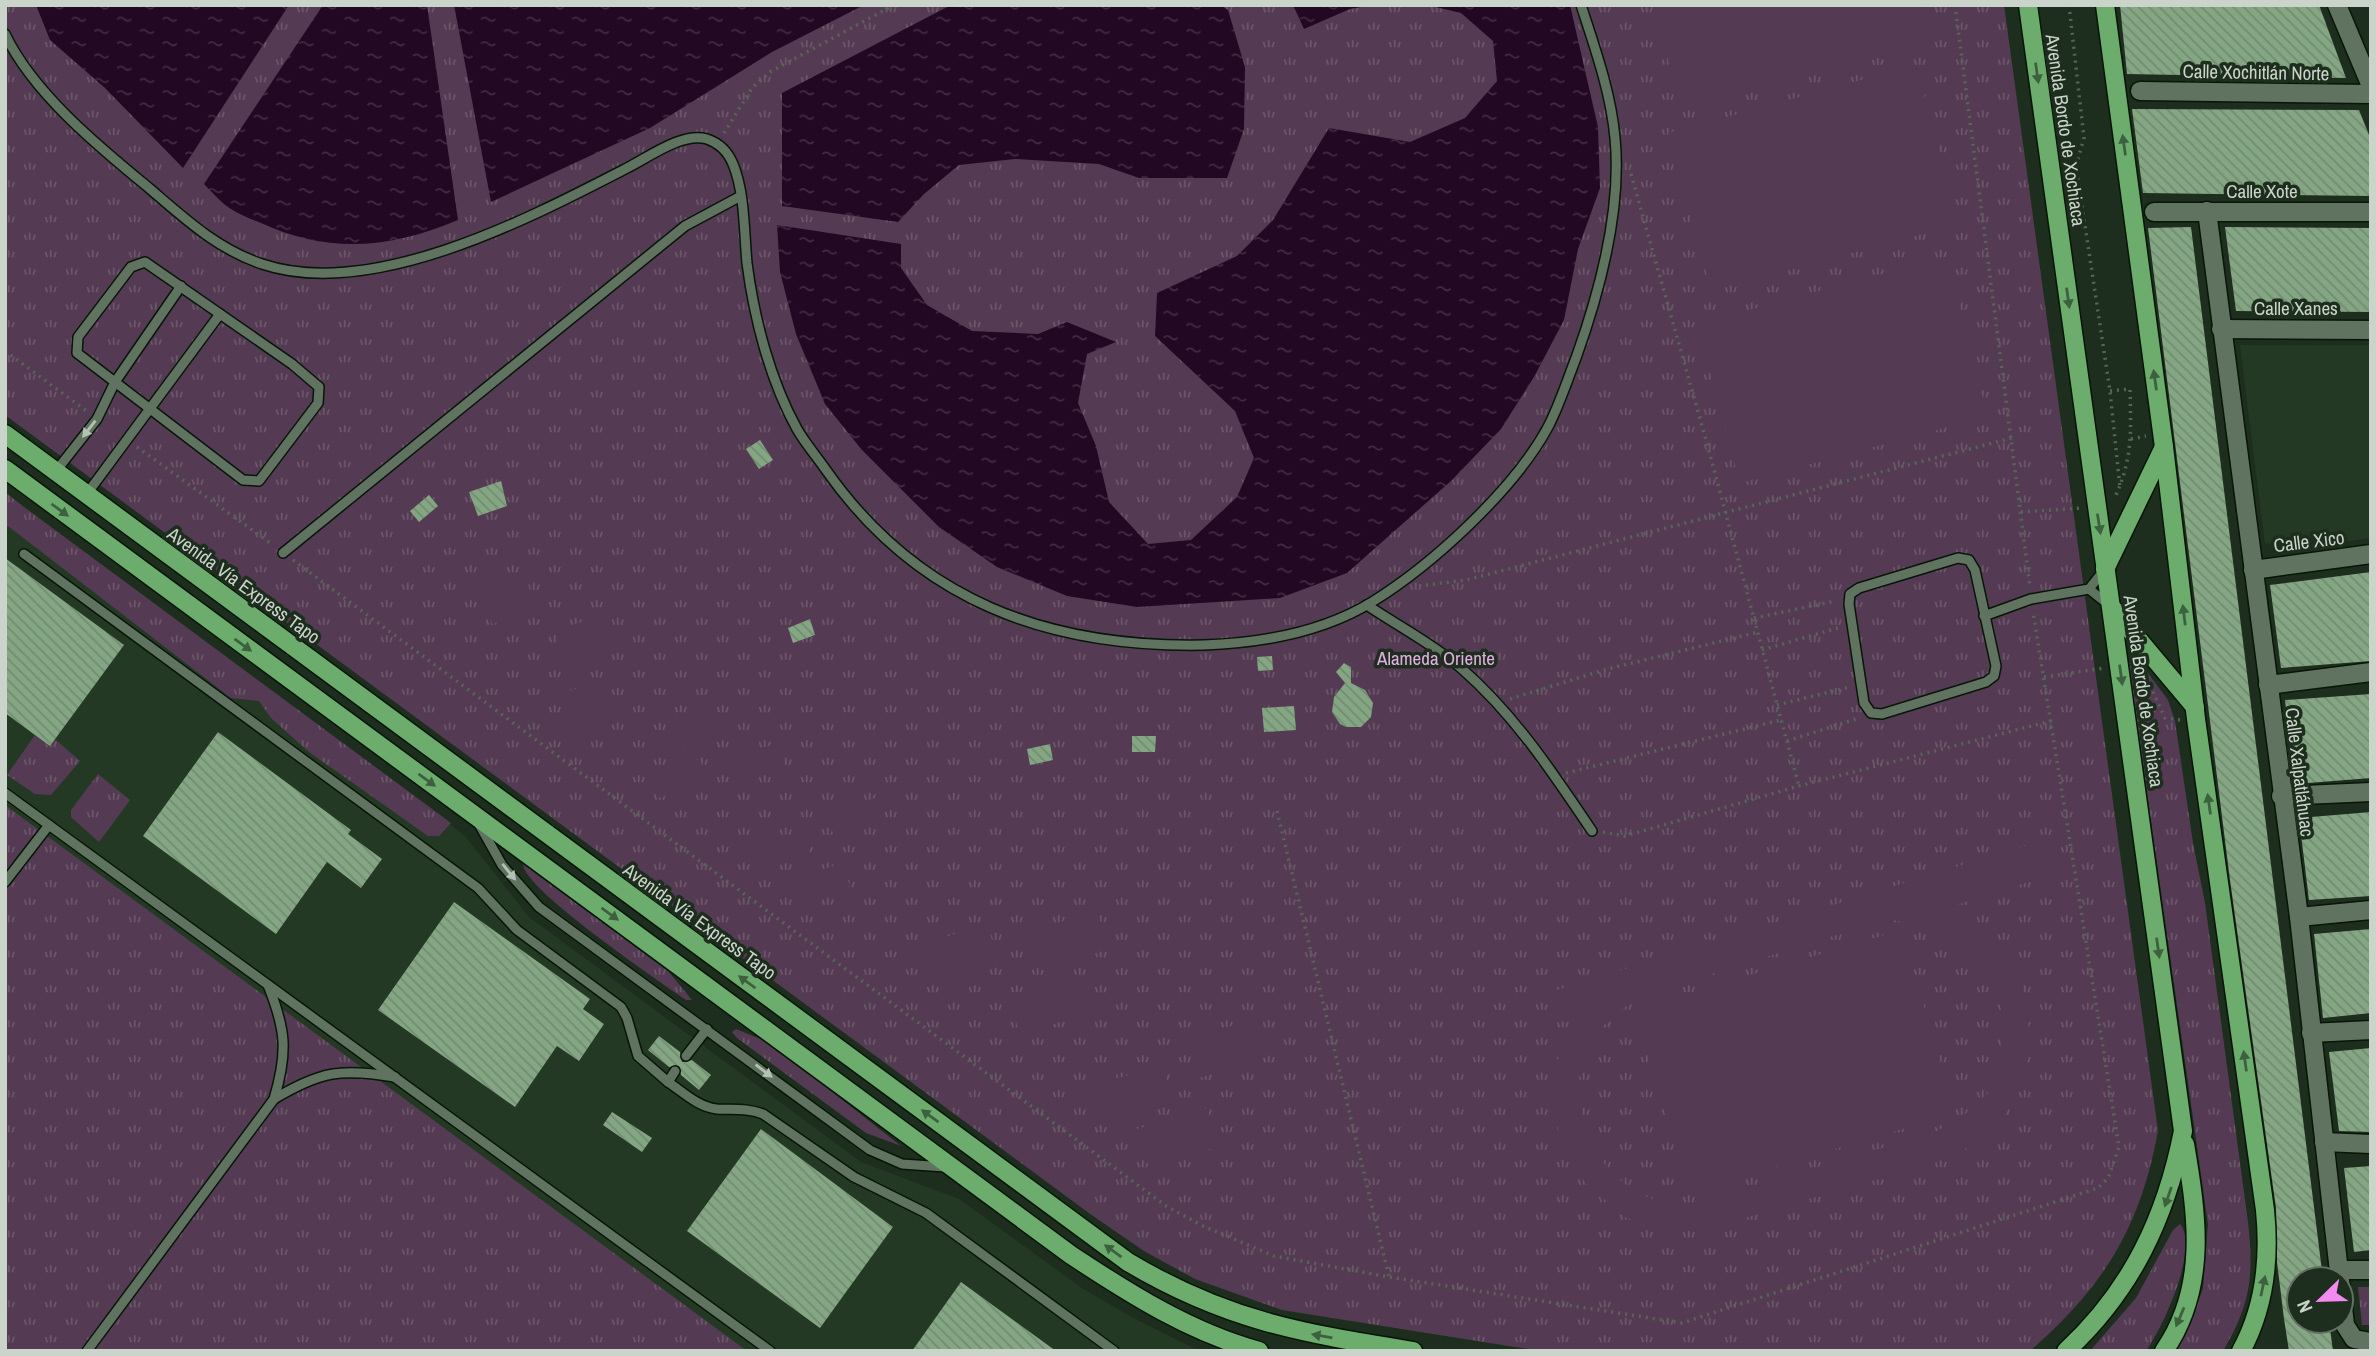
<svg xmlns="http://www.w3.org/2000/svg" width="2376" height="1356" viewBox="0 0 2376 1356" font-family="'Archivo Narrow',sans-serif">
  <defs>
    <pattern id="grass-tufts" width="24" height="20" patternUnits="userSpaceOnUse" patternTransform="scale(1.75)"><rect width="24" height="20" fill="#543b53"/><path d="M3 7l-1-3M5 7V3M7 7l1-3M15 17l-1-3M17 17v-4M19 17l1-3" fill="none" stroke="#6b566a"/></pattern>
    <pattern id="water-ripples" width="26" height="14" patternUnits="userSpaceOnUse" patternTransform="scale(1.75)"><rect width="26" height="14" fill="#230823"/><path d="M2 4q2-2 4 0t4 0M15 11q2-2 4 0t4 0" fill="none" stroke="#422b42"/></pattern>
    <pattern id="building-back-hatch" width="6" height="6" patternUnits="userSpaceOnUse" patternTransform="scale(1.75)"><rect width="6" height="6" fill="#84a683"/><path d="M-1 5l2 2M0 0l6 6M5-1l2 2" fill="none" stroke="#728c72"/></pattern>
  </defs>
  <rect width="100%" height="100%" fill="#1e2e1e"/>
  <g fill="#243924">
    <path d="M2240 345H2371V538L2341 542 2340 534 2265 544Z"/>
    <path d="M5 498 464 835 529 917 861 1162 959 1199 1082 1288 1133 1318 1199 1351H5Z"/>
  </g>
  <g fill="url(#grass-tufts)">
    <path d="M5 5H2004L2158 1131C2140 1228 2104 1286 2030 1351H1541L1282 1310 1195 1279 1144 1251 1093 1216 5 415Z"/>
    <path d="M5 492 24 507 451 823 439 836H428L309 752 271 718 259 701 231 698 8 526 5 528Z"/>
    <path d="M2135 656 2168 700 2175 721 2193 843 2205 903 2248 1222C2254 1275 2251 1304 2223 1351H2177L2203 1289 2208 1224 2129 665 2130 660Z"/>
    <path d="M35 735 50 746 55 739 80 761 51 795 35 794 7 775Z"/>
    <path d="M98 774 130 800 99 842 71 817V810Z"/>
    <path d="M5 805 747 1351H5Z"/>
    <path d="M523 864 668 971 692 1000H686C659 981 523 889 523 864Z"/>
    <path d="M736 1029 770 1043 901 1146 866 1133 737 1038 732 1032Z"/>
    <path d="M2180 1224C2200 1248 2162 1329 2146 1351H2090L2136 1298 2173 1230Z"/>
    <path d="M2358 1287H2371V1325H2362Z"/>
  </g>
  <g fill="#543b53" fill-rule="evenodd">
    <path d="M1653 5H1920L1931 44 1682 111Z"/>
    <path d="M1916 65 1959 224 1711 291 1668 133Z"/>
    <path d="M1945 257 1988 416 1740 483 1697 324Z"/>
    <path d="M524 571 536 611 492 624 480 584Z"/>
    <path d="M599 617 611 657 566 670 554 630Z"/>
    <path d="M603 681 615 721 570 735 558 694Z"/>
    <path d="M715 711 723 735 674 750 666 726Z"/>
    <path d="M778 743 785 767 736 782 729 758Z"/>
    <path d="M700 759 707 783 658 798 651 774Z"/>
    <path d="M876 798 883 822 834 837 827 813Z"/>
    <path d="M803 831 811 856 762 870 755 846Z"/>
    <path d="M2057 836 2065 870 1947 908C2003 948 2025 957 2029 1032 2031 1069 2016 1107 1989 1132 1953 1164 1901 1172 1857 1185 1804 1200 1752 1216 1699 1231H1658L1623 1216 1584 1181 1558 1132 1554 1073 1570 1020 1554 1023 1544 994ZM1887 919C1955 930 2008 966 2003 1041 2002 1055 2000 1076 1992 1088 1976 1109 1956 1121 1933 1133L1692 1204C1672 1202 1652 1202 1635 1191 1587 1163 1561 1090 1592 1041 1603 1022 1621 1010 1638 997Z"/>
    <path d="M843 863 850 887 801 902 794 878Z"/>
    <path d="M1097 911 1109 949 1039 971 1027 932Z"/>
    <path d="M987 924 999 963 929 984 917 946Z"/>
    <path d="M1901 930 1956 1113 1689 1193 1634 1010Z"/>
    <path d="M1078 974 1090 1013 1020 1034 1008 996Z"/>
    <path d="M1258 1018 1269 1056 1199 1078 1187 1039Z"/>
    <path d="M1162 1065 1174 1103 1103 1125 1091 1086Z"/>
    <path d="M1207 1108 1219 1146 1149 1168 1137 1129Z"/>
  </g>
  <g fill="url(#water-ripples)">
    <path d="M36 5H289L183 168 105 88 50 40Z"/>
    <path d="M323 5H427L458 220C389 249 329 254 261 223 251 219 240 215 231 209 221 203 212 192 204 184Z"/>
    <path d="M454 5H864L772 52 650 128 491 202Z"/>
    <path d="M951 5H1220L1228 10 1245 67 1244 129 1227 178H1139L1099 164 1015 159 959 165 924 194 898 222 782 206V93Z"/>
    <path d="M1293 5H1373L1350 9 1304 29Z"/>
    <path d="M1427 5H1570L1598 127 1600 188 1578 249 1564 320 1534 377 1501 429 1451 481 1347 573 1280 598 1137 607 1067 596 997 567 939 527 862 450 825 404 796 334 780 272 777 225 901 244V268L927 305 972 331 1038 334 1067 322 1116 342 1087 354 1078 403 1096 446 1109 502 1148 544 1191 540 1237 497 1254 458 1235 411 1155 336 1157 293 1237 256 1273 220 1329 128 1410 142 1465 118 1497 81 1493 41 1461 13Z"/>
  </g>
  <g fill="url(#building-back-hatch)">
    <path d="M2120 5H2319L2346 78 2127 74Z"/>
    <path d="M2132 109 2359 110 2371 140V196L2143 193Z"/>
    <path d="M2191 227 2323 1279H2299V1321H2329L2333 1351H2289L2284 1319 2277 1262 2276 1208 2230 880 2148 228Z"/>
    <path d="M2225 227 2371 228V312L2236 311Z"/>
    <path d="M760 440 773 460 759 469 746 449Z"/>
    <path d="M501 481 507 506 478 516 469 492Z"/>
    <path d="M429 495 438 506 419 522 410 511Z"/>
    <path d="M5 558 124 645 50 746 5 713Z"/>
    <path d="M2371 572V661L2281 668 2270 585Z"/>
    <path d="M810 619 815 635 793 643 788 628Z"/>
    <path d="M1272 656 1273 670 1258 671 1257 657Z"/>
    <path d="M1344 663 1351 667V683L1365 690 1373 703 1371 717 1361 727H1346L1340 724 1332 712 1334 697 1345 683 1336 672Z"/>
    <path d="M2371 694V778L2295 784 2285 700Z"/>
    <path d="M1294 706 1296 730 1264 732 1262 708Z"/>
    <path d="M218 732 351 830 348 834 382 859 361 888 327 862 276 934 143 836Z"/>
    <path d="M1132 736H1156L1155 752H1132Z"/>
    <path d="M1050 744 1053 760 1030 765 1027 749Z"/>
    <path d="M2371 812V896L2309 900 2299 818Z"/>
    <path d="M454 902 590 999 583 1009 604 1024 579 1061 557 1046 515 1107 378 1010Z"/>
    <path d="M2371 929V1013L2323 1018 2314 934Z"/>
    <path d="M659 1036 680 1052 682 1062 692 1060 711 1075 699 1090 681 1075 679 1066 669 1067 648 1050Z"/>
    <path d="M2371 1048V1132L2339 1131 2329 1052Z"/>
    <path d="M612 1112 652 1138 642 1152 603 1125Z"/>
    <path d="M761 1129 893 1227 820 1328 687 1231Z"/>
    <path d="M2371 1166V1250L2354 1252 2344 1168Z"/>
    <path d="M961 1282 1056 1351H912Z"/>
  </g>
  <g fill="none" stroke-linecap="round" stroke-linejoin="round">
    <g stroke="#071607" stroke-width="12">
      <g id="lane">
        <path d="M5 34C33 93 99 147 149 188 184 218 217 249 262 264 372 301 530 218 627 168 649 157 682 132 707 139 719 143 728 152 733 164 745 193 744 232 747 263 754 318 770 380 797 429 805 443 817 457 826 470 918 601 1048 648 1204 645 1261 643 1323 632 1372 602 1432 565 1514 490 1548 427 1559 406 1567 381 1576 358 1600 291 1622 210 1615 138 1611 93 1595 48 1581 5"/>
        <path d="M145 262 292 364 319 387 318 403 259 481 243 480 77 353 78 337 131 267Z"/>
        <path d="M56 471 97 419 115 382 181 286"/>
        <path d="M86 495 220 314"/>
        <path d="M283 553 685 226 739 197"/>
        <path d="M24 554 478 888 517 930 621 1007 627 1018 638 1056 668 1082 675 1071"/>
        <path d="M1958 558 1969 560 1975 570 1996 666 1994 676 1986 682 1882 714 1871 713 1864 703 1849 604 1850 594 1859 588Z"/>
        <path d="M2089 589 2109 605"/>
        <path d="M1367 605C1398 626 1433 644 1461 668 1514 714 1553 773 1592 831"/>
        <path d="M1984 616 2031 599 2089 589 2105 569"/>
        <path d="M5 793 770 1351"/>
        <path d="M479 824 502 865 539 907 870 1150 902 1164 945 1167"/>
        <path d="M5 882 49 825"/>
        <path d="M686 1056 707 1029"/>
        <path d="M668 1082C683 1092 698 1107 717 1109 734 1110 747 1108 763 1114L854 1177 926 1213 1114 1351"/>
        <path d="M274 1099C321 1071 341 1068 395 1077"/>
        <path d="M87 1351 274 1099C288 1052 286 1030 268 985"/>
      </g>
    </g>
    <g stroke="#071607" stroke-width="21">
      <g id="street">
        <path d="M2337 5 2371 86"/>
        <path d="M2140 91 2371 94"/>
        <path d="M2207 211 2299 917 2345 1325 2354 1339 2371 1342"/>
        <path d="M2154 212H2371"/>
        <path d="M2221 329 2371 330"/>
        <path d="M2253 570 2371 554"/>
        <path d="M2268 685 2371 672"/>
        <path d="M2281 796 2371 792"/>
        <path d="M2299 917 2371 910"/>
        <path d="M2311 1033 2371 1030"/>
        <path d="M2324 1142 2371 1144"/>
        <path d="M2341 1270H2371"/>
      </g>
    </g>
    <g stroke="#071607" stroke-width="21">
      <g id="primary">
        <path d="M2028 5 2183 1131C2166 1217 2132 1290 2066 1351"/>
        <path d="M2105 5 2164 447 2196 719 2265 1210C2270 1259 2265 1307 2241 1351"/>
        <path d="M5 434 1128 1262C1227 1321 1302 1333 1413 1351"/>
        <path d="M5 469 1071 1255C1130 1294 1190 1332 1259 1351"/>
        <path d="M2105 569 2164 447"/>
        <path d="M2112 608 2195 707"/>
        <path d="M2164 1351C2208 1287 2197 1215 2185 1144"/>
      </g>
    </g>
    <g stroke="#576557" stroke-width="3.5" stroke-dasharray="2 5" stroke-linecap="butt">
      <path d="M1955 5 2030 587"/>
      <path d="M2069 5 2084 138 2076 166 2110 391 2120 488"/>
      <path d="M724 133 752 88 770 72 894 5"/>
      <path d="M1631 174 1706 440 1799 786"/>
      <path d="M5 351 88 412"/>
      <path d="M2110 391 2130 389C2131 431 2133 460 2114 499"/>
      <path d="M2131 439 2146 436"/>
      <path d="M137 447 273 545"/>
      <path d="M2021 512 2082 508"/>
      <path d="M293 560 1166 1206 1203 1226 1274 1256 1389 1277 1682 1323 2098 1188 2108 1178 2119 1147 2033 612"/>
      <path d="M1419 586 1466 580 2012 438"/>
      <path d="M1754 618 1836 601"/>
      <path d="M1762 650 1841 627"/>
      <path d="M2044 677 2104 668"/>
      <path d="M2147 679 2165 718 2180 720"/>
      <path d="M1510 699 1604 670 1758 632"/>
      <path d="M1777 705 1850 687"/>
      <path d="M1787 741 1859 718"/>
      <path d="M1566 773 1781 720"/>
      <path d="M1277 811 1389 1277"/>
      <path d="M1603 832 1625 836 1799 786 2051 721"/>
    </g>
    <use href="#lane" stroke="#607360" stroke-width="9"/>
    <use href="#street" stroke="#607360" stroke-width="18"/>
    <use href="#primary" stroke="#6cad6e" stroke-width="18"/>
  </g>
  <defs><path id="oneway-solid" d="M-6-.8H1V-3.2L6.5 0L1 3.2V.8H-6Z" transform="scale(1.75)"/></defs>
  <g fill="#3d613e">
    <use href="#oneway-solid" transform="translate(2037 73) rotate(82)"/>
    <use href="#oneway-solid" transform="translate(2124 145) rotate(-98)"/>
    <use href="#oneway-solid" transform="translate(2068 298) rotate(82)"/>
    <use href="#oneway-solid" transform="translate(2155 380) rotate(-98)"/>
    <use href="#oneway-solid" transform="translate(60 510) rotate(36)"/>
    <use href="#oneway-solid" transform="translate(2099 524) rotate(81)"/>
    <use href="#oneway-solid" transform="translate(2184 615) rotate(-97)"/>
    <use href="#oneway-solid" transform="translate(243 645) rotate(36)"/>
    <use href="#oneway-solid" transform="translate(2121 675) rotate(82)"/>
    <use href="#oneway-solid" transform="translate(427 780) rotate(36)"/>
    <use href="#oneway-solid" transform="translate(2209 804) rotate(-98)"/>
    <use href="#oneway-solid" transform="translate(610 914) rotate(36)"/>
    <use href="#oneway-solid" transform="translate(2158 948) rotate(82)"/>
    <use href="#oneway-solid" transform="translate(747 982) rotate(-144)"/>
    <use href="#oneway-solid" transform="translate(2245 1061) rotate(-98)"/>
    <use href="#oneway-solid" transform="translate(930 1116) rotate(-144)"/>
    <use href="#oneway-solid" transform="translate(2168 1197) rotate(109)"/>
    <use href="#oneway-solid" transform="translate(1113 1251) rotate(-144)"/>
    <use href="#oneway-solid" transform="translate(2263 1286) rotate(-78)"/>
    <use href="#oneway-solid" transform="translate(2180 1317) rotate(113)"/>
    <use href="#oneway-solid" transform="translate(1322 1336) rotate(-170)"/>
  </g>
  <g fill="#b5c1b5">
    <use href="#oneway-solid" transform="translate(89 429) rotate(128)"/>
    <use href="#oneway-solid" transform="translate(509 872) rotate(51)"/>
    <use href="#oneway-solid" transform="translate(764 1071) rotate(37)"/>
  </g>
  <g text-anchor="middle" dominant-baseline="central" stroke-width="7" stroke-linejoin="round" paint-order="stroke">
    <g font-size="19" fill="#cad4ca" stroke="#1e2e1e">
      <text transform="translate(2256 72) rotate(1)">Calle Xochitlán Norte</text>
      <text transform="translate(2066 130) rotate(82)">Avenida Bordo de Xochiaca</text>
      <text x="2262" y="191">Calle Xote</text>
      <text x="2296" y="308">Calle Xanes</text>
      <text transform="translate(2309 541) rotate(-7)">Calle Xico</text>
      <text transform="translate(244 585) rotate(36)">Avenida Vía Express Tapo</text>
      <text transform="translate(2144 691) rotate(82)">Avenida Bordo de Xochiaca</text>
      <text transform="translate(2300 772) rotate(83)">Calle Xalpatláhuac</text>
      <text transform="translate(700 921) rotate(36)">Avenida Vía Express Tapo</text>
    </g>
    <g font-size="19" fill="#e4aee2" stroke="#1e2e1e">
      <text x="1436" y="658">Alameda Oriente</text>
    </g>
  </g>
  <rect width="2376" height="1356" fill="none" stroke="#cad4ca" stroke-width="14"/>
  <g transform="translate(2320 1300) rotate(247)"><circle r="33" fill="#1e2e1e" stroke="#637063" stroke-width="2"/>
  <path d="M0-5L12 26L0 18L-12 26Z" fill="#f38af1"/>
  <text y="-10" font-size="19" font-weight="bold" text-anchor="middle" fill="#cad4ca">N</text>
  </g>
</svg>
